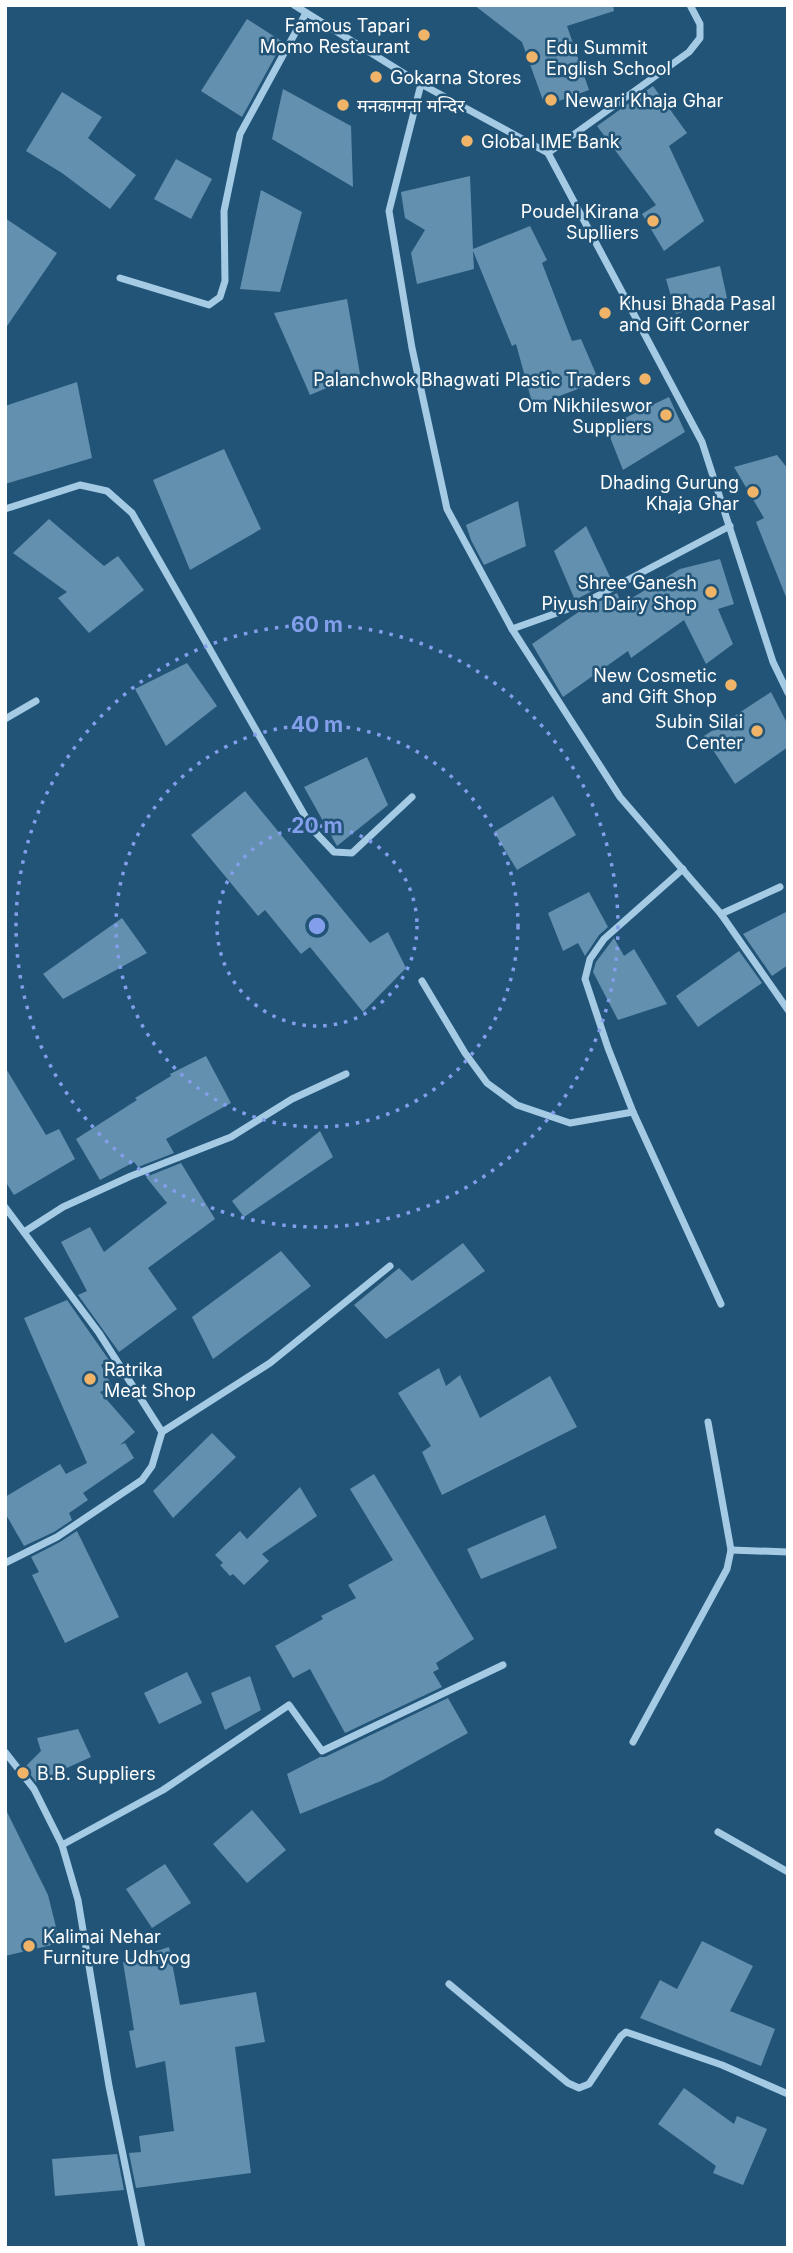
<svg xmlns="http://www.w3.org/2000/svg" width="793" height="2253" viewBox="0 0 793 2253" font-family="Inter,'Noto Sans Devanagari',sans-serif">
  <rect width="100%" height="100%" fill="#225478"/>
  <g fill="#6390ae">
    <path d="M474 5H613L614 11 567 26 589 90 545 106 522 42Z"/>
    <path d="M247 19 283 42 242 117 201 91Z"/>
    <path d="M653 86 687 133 669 146 704 221 664 251 642 214 656 205 597 126Z"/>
    <path d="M283 89 351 126 353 187 272 139Z"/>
    <path d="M62 92 102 117 88 138 136 175 110 209 62 173 26 151Z"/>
    <path d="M176 159 212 179 191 219 154 199Z"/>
    <path d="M470 176 473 249 530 226 547 260 542 263 572 341 581 339 599 381 533 406 516 344 512 346 473 251 474 269 417 284 411 253 425 230 405 218 401 192Z"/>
    <path d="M261 190 302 212 280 292 240 289Z"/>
    <path d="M5 218 57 253 5 329Z"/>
    <path d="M720 266 727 298 676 314 666 279Z"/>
    <path d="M347 299 360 374 310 395 274 313Z"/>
    <path d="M77 382 92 458 5 484V406Z"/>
    <path d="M669 397 685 432 623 470 606 427Z"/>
    <path d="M224 449 261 529 190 570 153 480Z"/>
    <path d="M777 455 788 469V597H786L756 522 764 518 734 467Z"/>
    <path d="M518 501 526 546 484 565 471 540 466 525Z"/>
    <path d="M49 519 104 566 118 556 144 590 89 633 58 598 67 592 13 553Z"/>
    <path d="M586 526 612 581 575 600 554 551Z"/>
    <path d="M720 559 734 604 718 609 733 644 706 664 684 620 631 658 628 651 563 697 532 644 580 611 617 593 622 604 680 569Z"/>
    <path d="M187 663 217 706 166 746 135 689Z"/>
    <path d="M771 692 788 725V747L735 784 704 736Z"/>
    <path d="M367 757 388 805 337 846 304 787Z"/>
    <path d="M245 791 370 943 388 932 406 968 363 1012 310 947 301 954 265 910 258 916 191 835Z"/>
    <path d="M553 796 576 835 517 870 494 832Z"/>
    <path d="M589 892 608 927 599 935 585 956 578 943 563 951 548 913Z"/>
    <path d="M788 911V965L772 976 743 934Z"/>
    <path d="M122 918 147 953 63 999 43 974Z"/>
    <path d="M614 938 624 956 634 949 667 1004 618 1020 593 972 596 962Z"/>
    <path d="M739 951 762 983 698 1027 676 996Z"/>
    <path d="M206 1056 231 1103 166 1139 174 1153 138 1167 134 1162 100 1180 76 1139 137 1100 135 1098 171 1076 170 1074Z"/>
    <path d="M5 1067 46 1135 59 1129 75 1159 14 1195 5 1181Z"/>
    <path d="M320 1131 333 1157 244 1217 232 1201Z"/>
    <path d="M181 1163 215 1219 148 1268 177 1309 119 1352 78 1295 87 1291 61 1242 90 1227 104 1252 167 1203 146 1177Z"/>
    <path d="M463 1243 485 1271 386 1339 354 1305 399 1268 412 1281Z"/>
    <path d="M281 1251 311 1286 213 1359 192 1317Z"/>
    <path d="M67 1300 109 1360 101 1365 112 1386 100 1392 135 1432 120 1445 125 1443 134 1458 83 1493 88 1500 69 1513 72 1520 54 1532 24 1546 5 1513V1497L60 1464 66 1474 87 1463 24 1318Z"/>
    <path d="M439 1368 446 1386 460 1375 480 1418 550 1376 577 1427 442 1495 422 1452 431 1446 398 1393Z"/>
    <path d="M212 1433 236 1457 173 1518 153 1491Z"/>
    <path d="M374 1474 474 1639 436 1663 439 1669 433 1672 442 1687 345 1733 310 1669 293 1678 275 1646 323 1619 321 1616 356 1598 348 1585 393 1560 350 1489Z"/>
    <path d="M300 1487 317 1516 262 1554 269 1561 244 1585 233 1574 230 1576 220 1565 223 1563 215 1555 240 1531 247 1539Z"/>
    <path d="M545 1515 557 1548 481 1579 467 1549Z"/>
    <path d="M77 1531 119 1617 65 1643 32 1575 39 1572 31 1557 60 1542Z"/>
    <path d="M187 1672 202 1703 159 1724 144 1693Z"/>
    <path d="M250 1676 261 1710 225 1730 211 1693Z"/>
    <path d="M448 1698 468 1733 381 1781 300 1814 287 1774 320 1757H325Z"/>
    <path d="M78 1729 91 1757 36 1782 25 1767 41 1751 37 1738Z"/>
    <path d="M5 1808 48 1895 60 1943 5 1956Z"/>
    <path d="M252 1810 286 1850 247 1883 213 1844Z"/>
    <path d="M165 1864 191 1903 152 1928 126 1889Z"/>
    <path d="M702 1941 753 1966 730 2011 775 2029 761 2066 640 2018 660 1980 677 1989Z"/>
    <path d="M169 1947 180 2005 256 1992 265 2042 235 2047 251 2173 136 2188 129 2153 141 2152 139 2136 174 2131 165 2061 136 2068 129 2031 134 2030 123 1962Z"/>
    <path d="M684 2088 734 2124 737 2116 767 2129 743 2185 713 2173 716 2166 658 2124Z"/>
    <path d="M117 2154 124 2190 55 2196 52 2159Z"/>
  </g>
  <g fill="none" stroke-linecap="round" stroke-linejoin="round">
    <g stroke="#a4cae4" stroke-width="7">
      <path d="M294 5 421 84 548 153 702 442 773 662 788 693"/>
      <path d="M421 84 389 211 412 348 447 509 512 629 620 797 721 914 788 1010"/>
      <path d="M548 153 689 52 700 38V24L690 5"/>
      <path d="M120 278 209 305 220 297 225 281 224 211 240 134 306 13"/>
      <path d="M5 509 80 485 107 491 132 513 313 830 334 852 352 853 412 797"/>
      <path d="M512 629 582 604 730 526"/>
      <path d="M5 719 36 701"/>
      <path d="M683 869 604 939 590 959 585 979 608 1048 633 1112 721 1304"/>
      <path d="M721 914 780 887"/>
      <path d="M422 981 465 1053 487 1083 517 1105 570 1123 633 1112"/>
      <path d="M5 1207 99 1333 162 1432 152 1466 142 1480 57 1537 5 1563"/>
      <path d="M24 1232 63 1207 131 1176 231 1137 292 1099 346 1074"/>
      <path d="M162 1432 270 1363 390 1266"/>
      <path d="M731 1550 788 1552"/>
      <path d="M633 1742 727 1569 731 1550 708 1422"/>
      <path d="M5 1752 34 1789 62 1845 78 1900 109 2086 142 2248"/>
      <path d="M718 1832 788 1872"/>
      <path d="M62 1845 163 1790 289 1705 322 1751 503 1665"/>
      <path d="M449 1984 568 2083 579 2088 589 2084 621 2036 626 2032 722 2065 788 2094"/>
    </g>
  </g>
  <g fill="none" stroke="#839eea" stroke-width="3.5" stroke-dasharray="3.5 7">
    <circle cx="317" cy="926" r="100"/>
    <circle cx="317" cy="926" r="201"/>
    <circle cx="317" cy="926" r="301"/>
  </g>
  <g fill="#efb467" stroke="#225478" stroke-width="2.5">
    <circle cx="424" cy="35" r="7"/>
    <circle cx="532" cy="57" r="7"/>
    <circle cx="376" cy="77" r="7"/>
    <circle cx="551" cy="100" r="7"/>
    <circle cx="343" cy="105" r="7"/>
    <circle cx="467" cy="141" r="7"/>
    <circle cx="653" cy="221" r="7"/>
    <circle cx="605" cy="313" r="7"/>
    <circle cx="645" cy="379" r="7"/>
    <circle cx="666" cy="415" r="7"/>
    <circle cx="753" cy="492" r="7"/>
    <circle cx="711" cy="592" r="7"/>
    <circle cx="731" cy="685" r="7"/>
    <circle cx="757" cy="731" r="7"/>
    <circle cx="90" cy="1379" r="7"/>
    <circle cx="23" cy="1773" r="7"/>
    <circle cx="29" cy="1946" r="7"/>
  </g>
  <g text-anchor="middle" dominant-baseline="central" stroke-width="5" stroke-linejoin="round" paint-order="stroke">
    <g font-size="18" fill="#fff" stroke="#225478" text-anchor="start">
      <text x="410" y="25" text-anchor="end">Famous Tapari<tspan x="410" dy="21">Momo Restaurant</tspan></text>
      <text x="546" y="47">Edu Summit<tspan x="546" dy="21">English School</tspan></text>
      <text x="390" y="77">Gokarna Stores</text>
      <text x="565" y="100">Newari Khaja Ghar</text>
      <text x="357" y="105">मनकामना मन्दिर</text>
      <text x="481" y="141">Global IME Bank</text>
      <text x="639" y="211" text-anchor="end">Poudel Kirana<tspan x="639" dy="21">Suplliers</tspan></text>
      <text x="619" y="303">Khusi Bhada Pasal<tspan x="619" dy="21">and Gift Corner</tspan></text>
      <text x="631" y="379" text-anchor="end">Palanchwok Bhagwati Plastic Traders</text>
      <text x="652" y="405" text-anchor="end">Om Nikhileswor<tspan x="652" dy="21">Suppliers</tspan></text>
      <text x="739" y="482" text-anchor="end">Dhading Gurung<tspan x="739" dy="21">Khaja Ghar</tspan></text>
      <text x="697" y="582" text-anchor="end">Shree Ganesh<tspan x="697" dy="21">Piyush Dairy Shop</tspan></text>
      <text x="717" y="675" text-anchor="end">New Cosmetic<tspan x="717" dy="21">and Gift Shop</tspan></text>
      <text x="743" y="721" text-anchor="end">Subin Silai<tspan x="743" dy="21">Center</tspan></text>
      <text x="104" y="1369">Ratrika<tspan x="104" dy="21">Meat Shop</tspan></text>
      <text x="37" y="1773">B.B. Suppliers</text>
      <text x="43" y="1936">Kalimai Nehar<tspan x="43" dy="21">Furniture Udhyog</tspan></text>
    </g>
  </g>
  <circle cx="317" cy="926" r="10" fill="#839eea" stroke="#225478" stroke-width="3.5"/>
  <g font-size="21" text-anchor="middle" font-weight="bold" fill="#839eea" stroke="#225478" stroke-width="5" stroke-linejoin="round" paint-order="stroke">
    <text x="317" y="632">60 m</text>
    <text x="317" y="732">40 m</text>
    <text x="317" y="833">20 m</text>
  </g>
  <rect width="793" height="2253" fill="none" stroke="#ffffff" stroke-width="14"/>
</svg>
